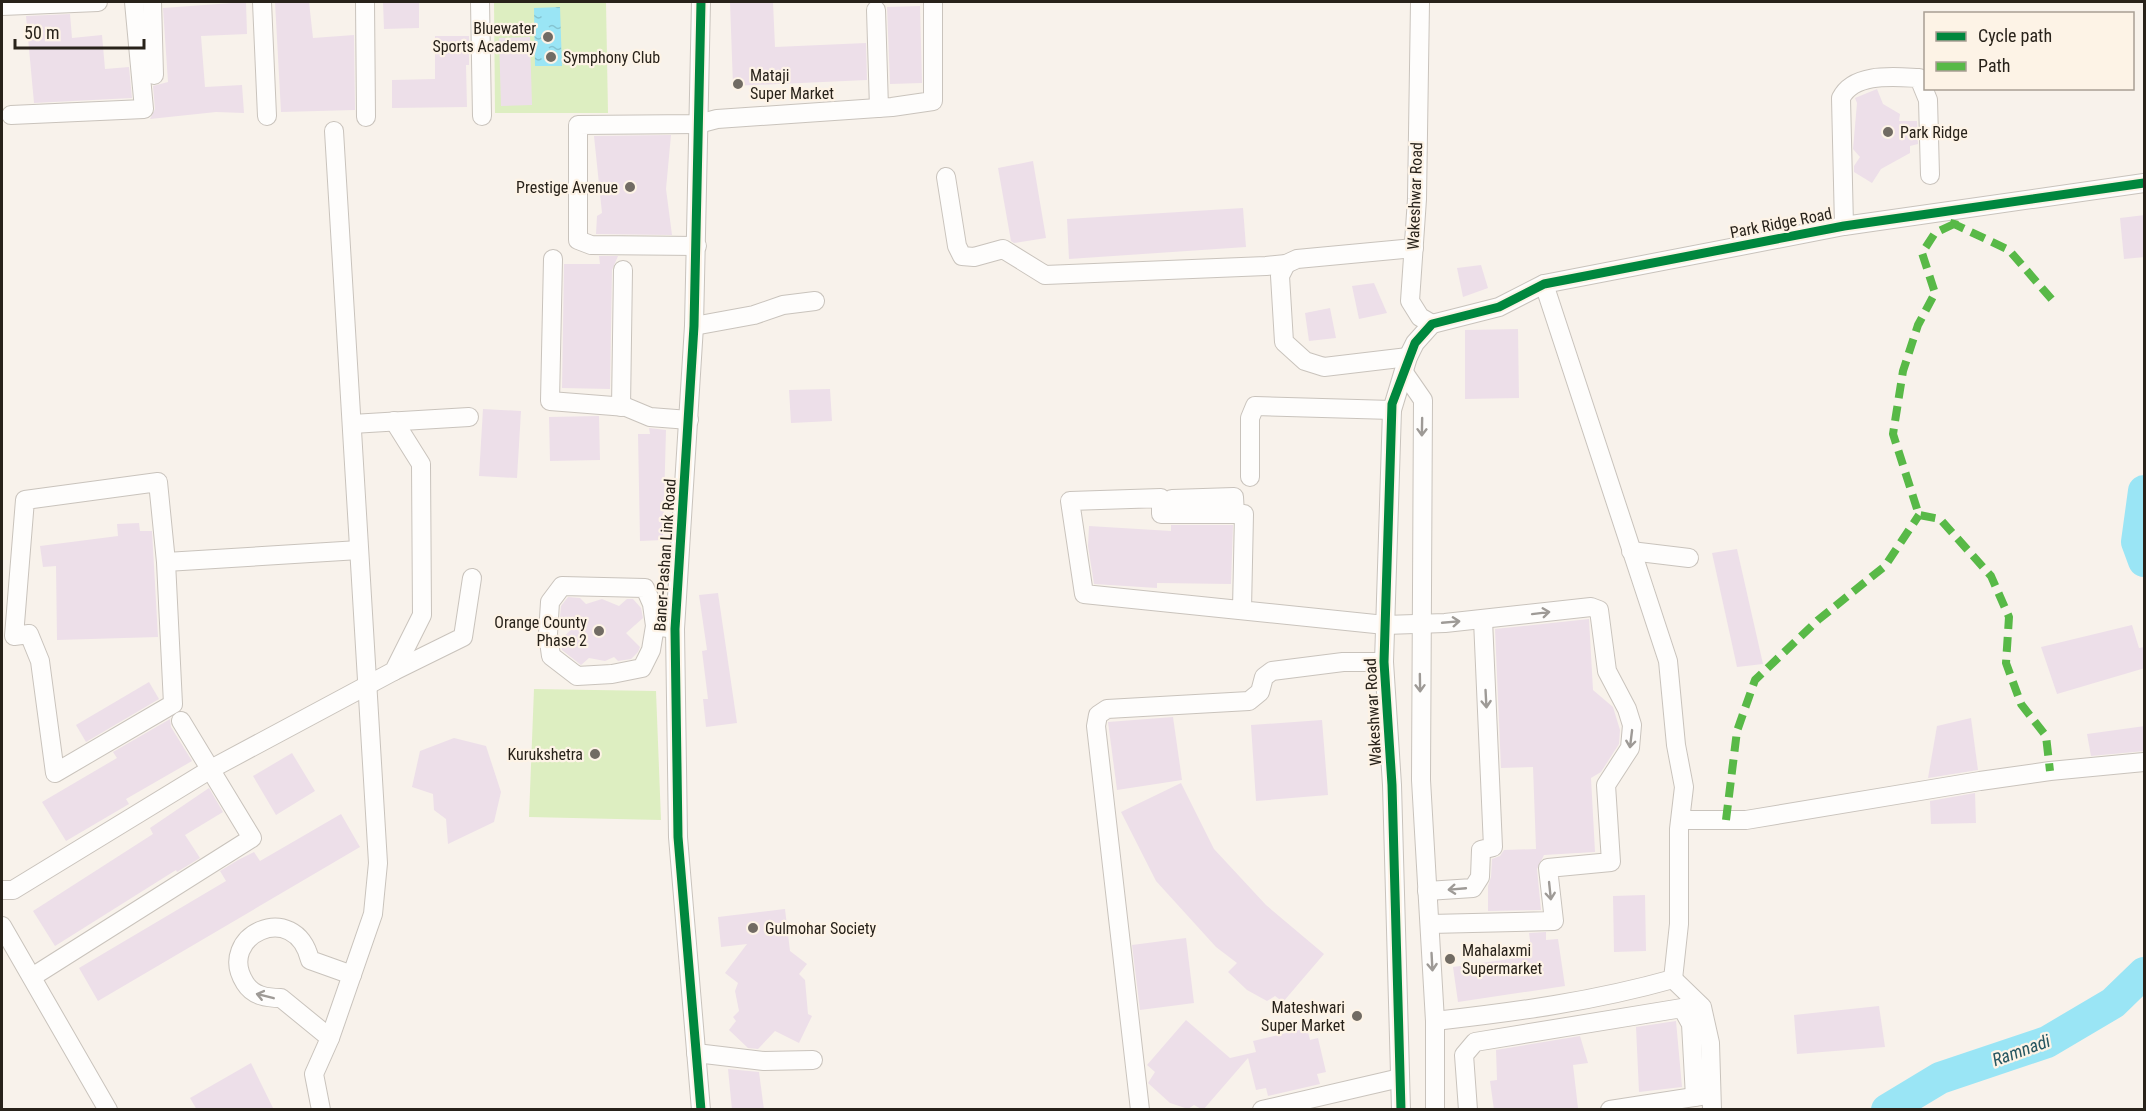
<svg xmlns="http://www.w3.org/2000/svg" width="2146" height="1111" viewBox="0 0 2146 1111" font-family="'Roboto Condensed',sans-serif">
  <defs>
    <pattern id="water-ripples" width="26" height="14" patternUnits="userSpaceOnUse" patternTransform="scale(1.5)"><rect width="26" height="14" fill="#9ae5f5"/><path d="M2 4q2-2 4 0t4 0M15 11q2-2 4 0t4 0" fill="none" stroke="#85c4d1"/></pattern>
  </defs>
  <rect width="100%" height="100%" fill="#f8f2eb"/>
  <g fill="#ddeec1">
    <path d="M494 2H606L608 113H495Z"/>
    <path d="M534 689 656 691 661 820 529 817Z"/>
  </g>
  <path fill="url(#water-ripples)" d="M560 7 562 66H535L534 8Z"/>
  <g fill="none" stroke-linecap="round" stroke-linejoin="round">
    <g stroke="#9ae5f5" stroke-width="32">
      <path d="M2144 491 2137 542 2144 561"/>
      <path d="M1887 1110 1940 1078 2047 1042 2113 1003 2144 973"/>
    </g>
  </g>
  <g fill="#eddfe9">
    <path d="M246 2 247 34 201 36 205 87 242 85 244 113 216 112 150 119 155 109 153 86 168 82 163 8Z"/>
    <path d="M275 2H309L313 38 354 35 355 110 281 112Z"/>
    <path d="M383 2H419V28L384 29Z"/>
    <path d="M730 2H773L775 47 866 43 867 80 733 86Z"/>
    <path d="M920 6 922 83 890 84 887 7Z"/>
    <path d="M70 14 72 38 102 35 105 69 129 67 132 98 34 103 26 16Z"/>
    <path d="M435 36H469V65H466L467 107 392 108V80L435 79Z"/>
    <path d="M530 37 532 105 501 106 499 38Z"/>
    <path d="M1877 89 1883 104 1900 114 1899 121H1917L1918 144 1910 146V153L1881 169 1872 183 1854 172V166L1860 157 1853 149 1857 103 1855 98Z"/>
    <path d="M671 135 666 189 672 235 596 234 597 216 602 213 594 136Z"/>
    <path d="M1033 161 1046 238 1014 243 1011 241 998 168Z"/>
    <path d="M1243 208 1246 247 1069 259 1067 219Z"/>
    <path d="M2145 215V257L2124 259 2120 218Z"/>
    <path d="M599 256H618L612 270 610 389 562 388 564 264H600Z"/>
    <path d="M1481 265 1488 288 1463 297 1457 268Z"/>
    <path d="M1374 283 1387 313 1359 319 1352 286Z"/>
    <path d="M1330 308 1336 338 1309 341 1305 313Z"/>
    <path d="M1518 329 1519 398 1465 399V330Z"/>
    <path d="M830 389 832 421 791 423 789 390Z"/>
    <path d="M483 409 521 411 517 478 479 476Z"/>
    <path d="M599 416 600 460 550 461 549 417Z"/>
    <path d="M649 428 666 430 663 540 640 541 638 434H650Z"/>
    <path d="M139 523 140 531H152L158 637 57 640 56 566 43 567 40 546 118 536 117 524Z"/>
    <path d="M1171 525H1233L1231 584 1157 583V588L1094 584 1088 546 1089 526 1171 531Z"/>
    <path d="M1737 549 1763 664 1737 667 1712 553Z"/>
    <path d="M718 593 737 723 706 727 703 699H708L702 651 707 650 699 595Z"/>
    <path d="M568 597 580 598 586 604 602 599 619 606 627 599H633L641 608 643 618 626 633 640 647 638 652 631 659 618 661 614 657 605 661 589 658 581 665 562 650 560 640 572 629 560 617 561 606Z"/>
    <path d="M1589 619 1593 690 1613 707 1620 730 1619 744 1601 772 1591 778 1595 852 1544 855 1537 869 1541 910 1488 911V886L1491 877 1492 859 1500 856 1504 850 1536 849 1533 767 1501 768 1495 629Z"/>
    <path d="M2132 625 2139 648 2145 647V668L2057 694 2041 647Z"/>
    <path d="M149 682 159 699 86 742 76 725Z"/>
    <path d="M1173 717 1182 780 1117 790 1108 722Z"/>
    <path d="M1971 718 1978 770 1928 778 1937 726Z"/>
    <path d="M170 719 171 727 192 761 126 799 129 804 66 841 42 802 117 758 113 752Z"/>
    <path d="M1322 720 1328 795 1256 801 1251 725Z"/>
    <path d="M2145 726V751L2091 756 2087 734Z"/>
    <path d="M454 738 486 746 501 792 494 822 448 844 446 819 434 810 433 794 412 787 420 751Z"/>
    <path d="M292 753 315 791 276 815 253 776Z"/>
    <path d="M1181 783 1214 849 1266 905 1324 954 1283 1002 1275 996 1267 1001 1247 990 1228 972 1237 963 1216 947 1156 881 1121 812Z"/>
    <path d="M209 788 223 812 185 835 200 858 177 872 176 870 55 946 33 911 153 834 150 828Z"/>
    <path d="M1975 793 1976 823 1931 824 1930 801Z"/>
    <path d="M341 814 360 847 98 1001 79 968 226 881 220 871 238 860 254 852 260 861Z"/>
    <path d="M1645 895 1646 951 1614 952 1613 896Z"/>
    <path d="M785 909 790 951 807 964 799 974 805 980 808 1014 812 1016 799 1043 775 1031 758 1049 748 1048 729 1030 736 1021 733 1017 739 1011 735 991 738 983 725 973 747 944 721 947 718 917Z"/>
    <path d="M1546 932V940L1558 939 1565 986 1458 1002 1453 967 1532 956 1529 933Z"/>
    <path d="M1186 938 1194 1003 1140 1010 1132 945Z"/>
    <path d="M1879 1006 1885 1047 1797 1054 1794 1015Z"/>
    <path d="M1186 1020 1230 1058 1256 1052 1253 1041 1307 1028 1310 1040 1318 1038 1326 1072 1317 1074 1320 1084 1268 1096 1266 1088 1256 1090 1248 1058 1203 1110 1194 1105 1188 1109 1170 1103 1148 1083 1155 1072 1147 1065Z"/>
    <path d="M1676 1021 1682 1087 1639 1092 1636 1027Z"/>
    <path d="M1580 1036 1588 1063 1573 1065 1578 1108 1494 1110 1490 1081 1497 1080 1496 1050Z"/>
    <path d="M251 1063 274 1110H197L190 1098Z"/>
    <path d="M728 1069 759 1072 764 1110H732Z"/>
  </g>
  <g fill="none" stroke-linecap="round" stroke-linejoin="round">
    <g stroke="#c9c3bc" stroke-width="20">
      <g id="minor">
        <path d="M152 2 154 75"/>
        <path d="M262 2 267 116"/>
        <path d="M365 2 366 117"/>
        <path d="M480 2 482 116"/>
        <path d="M701 2 694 326 675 629 678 837 701 1110"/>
        <path d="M1420 2 1417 199 1410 301 1420 317 1432 324"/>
        <path d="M2 6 98 2"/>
        <path d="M876 10 879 108"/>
        <path d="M11 115 144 109 134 2"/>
        <path d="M946 177 957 246 962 256 974 257 1003 249 1045 275 1266 266 1286 264 1297 259 1414 248"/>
        <path d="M1844 226 1841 98C1854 72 1895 77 1919 78L1928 100 1930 175"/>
        <path d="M697 246 591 245 578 240V125L698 124 717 119 892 107 933 101V2"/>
        <path d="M553 259 550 401 626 407 650 417 689 420"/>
        <path d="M1286 264 1280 276 1284 342 1305 361 1324 367 1408 357"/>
        <path d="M1544 284 1668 661 1676 745 1684 787 1679 829V924L1673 979"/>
        <path d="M1432 324 1499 307 1544 284 1844 226 2144 183"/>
        <path d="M694 326 754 315 783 305 815 301"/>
        <path d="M1405 374 1423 400 1421 780 1435 1021V1110"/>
        <path d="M621 407 623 270"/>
        <path d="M352 424 469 417"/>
        <path d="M1250 477V418L1255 406 1392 410"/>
        <path d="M1172 499 1234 497 1235 514"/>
        <path d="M1631 551 1689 558"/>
        <path d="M166 562 158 482 25 500 14 636 29 634 40 661 55 773 173 704 166 562 359 550"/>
        <path d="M1242 609 1244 514H1161V498L1070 501 1084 594 1385 625 1445 623 1591 607 1599 610 1607 671 1627 709 1632 725 1630 748 1606 785 1611 862 1548 868 1554 921 1430 924"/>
        <path d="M655 626 652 604 645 588 562 586 550 602 548 634 551 656 577 676 612 674 642 668 651 650 655 626 675 629"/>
        <path d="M394 671 463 637 472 578"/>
        <path d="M1681 820H1746L1980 781 2050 771 2144 762"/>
        <path d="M2 890H13L211 769 394 671 422 615 421 464 394 421"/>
        <path d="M1427 891 1473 888 1480 877 1481 850 1493 847 1483 620"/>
        <path d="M2 926 108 1110"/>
        <path d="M32 977 252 838 181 721"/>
        <path d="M1673 979 1702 1007 1710 1043 1712 1110"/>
        <path d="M1435 1021C1516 1012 1595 1001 1673 979"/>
        <path d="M330 1038 281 998C267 998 253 996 245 983 215 936 295 898 310 960L352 975"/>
        <path d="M696 1053 764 1061 813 1060"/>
        <path d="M321 1110 314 1074 330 1038 373 914 378 863 334 131"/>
        <path d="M1140 1110 1096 726 1098 715 1107 709 1249 701 1260 692 1264 677 1272 671 1343 662H1384"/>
        <path d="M1262 1110 1400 1078"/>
        <path d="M1401 1110 1392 785 1384 662 1392 410 1408 357 1415 343 1432 324"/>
        <path d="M1468 1110 1464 1055 1475 1042 1682 1008 1691 1024 1695 1097"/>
        <path d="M1610 1110 1707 1095"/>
      </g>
    </g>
    <use href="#minor" stroke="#fefdfc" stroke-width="18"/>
    <g stroke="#58b947" stroke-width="8" stroke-dasharray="15 8" stroke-linecap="butt">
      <path d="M1955 220 1954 224 2009 250 2054 302"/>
      <path d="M1954 224 1935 233 1922 253 1935 293 1918 325 1903 371 1893 434 1919 515 1940 519 1991 576 2009 617 2006 663 2021 704 2046 736 2050 771"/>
      <path d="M1726 820 1737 731 1755 680 1818 620 1885 566 1919 515"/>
    </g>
    <g stroke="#fdf3e6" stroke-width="13">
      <g id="cycleway">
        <path d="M701 2 694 326 675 629 678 837 701 1110"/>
        <path d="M1401 1110 1392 785 1384 662 1392 404 1415 343 1432 324 1499 307 1544 284 1844 226 2144 183"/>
      </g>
    </g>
    <use href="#cycleway" stroke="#00873e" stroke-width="9"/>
  </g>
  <defs><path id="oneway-shaft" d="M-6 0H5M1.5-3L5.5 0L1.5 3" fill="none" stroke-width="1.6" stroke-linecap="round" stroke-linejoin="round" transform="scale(1.5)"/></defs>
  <g stroke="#9e9a96">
    <use href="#oneway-shaft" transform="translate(1422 427) rotate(91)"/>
    <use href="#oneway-shaft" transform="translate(1541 613) rotate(-7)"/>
    <use href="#oneway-shaft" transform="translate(1451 622) rotate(-5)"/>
    <use href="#oneway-shaft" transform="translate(1420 683) rotate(89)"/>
    <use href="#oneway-shaft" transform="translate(1486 699) rotate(87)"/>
    <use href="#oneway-shaft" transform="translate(1631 739) rotate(97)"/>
    <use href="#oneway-shaft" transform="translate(1457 889) rotate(175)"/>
    <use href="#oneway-shaft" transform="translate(1550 891) rotate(84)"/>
    <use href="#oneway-shaft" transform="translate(1432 962) rotate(87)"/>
    <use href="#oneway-shaft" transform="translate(265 996) rotate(-166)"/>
  </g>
  <g fill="#716b63" stroke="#fdf3e6" stroke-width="2">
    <circle cx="548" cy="37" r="6"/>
    <circle cx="551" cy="57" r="6"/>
    <circle cx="738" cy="84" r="6"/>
    <circle cx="1888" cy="132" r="6"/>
    <circle cx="630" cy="187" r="6"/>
    <circle cx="599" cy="631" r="6"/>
    <circle cx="595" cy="754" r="6"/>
    <circle cx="753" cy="928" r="6"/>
    <circle cx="1450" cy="959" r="6"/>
    <circle cx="1357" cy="1016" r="6"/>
  </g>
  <g text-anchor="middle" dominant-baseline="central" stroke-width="4.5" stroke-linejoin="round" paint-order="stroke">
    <g font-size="16" fill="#28221a" stroke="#fdf3e6" text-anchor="end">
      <text x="536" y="28">Bluewater<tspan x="536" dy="18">Sports Academy</tspan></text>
      <text x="563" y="57" text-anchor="start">Symphony Club</text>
      <text x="750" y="75" text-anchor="start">Mataji<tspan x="750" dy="18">Super Market</tspan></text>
      <text x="1900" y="132" text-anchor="start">Park Ridge</text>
      <text x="618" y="187">Prestige Avenue</text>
      <text x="587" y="622">Orange County<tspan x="587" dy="18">Phase 2</tspan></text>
      <text x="583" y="754">Kurukshetra</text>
      <text x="765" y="928" text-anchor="start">Gulmohar Society</text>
      <text x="1462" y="950" text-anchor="start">Mahalaxmi<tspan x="1462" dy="18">Supermarket</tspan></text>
      <text x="1345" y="1007">Mateshwari<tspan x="1345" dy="18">Super Market</tspan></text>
    </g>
    <g font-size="16" fill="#28221a" stroke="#fdf3e6">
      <text transform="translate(1415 196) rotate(-88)">Wakeshwar Road</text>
      <text transform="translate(1781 223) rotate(-11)">Park Ridge Road</text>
      <text transform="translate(665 555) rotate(-86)">Baner-Pashan Link Road</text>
      <text transform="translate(1373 712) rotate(-93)">Wakeshwar Road</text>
    </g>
    <g font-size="18" font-style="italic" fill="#265661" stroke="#fdf3e6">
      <text transform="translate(2021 1050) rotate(-20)">Ramnadi</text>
    </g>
  </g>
  <rect width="2146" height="1111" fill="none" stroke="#28221a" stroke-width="6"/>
  <rect x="1924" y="12" width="210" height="78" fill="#fdf3e6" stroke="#a89f94" stroke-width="1.5"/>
  <rect x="1936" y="32" width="30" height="9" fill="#00873e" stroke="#a89f94" stroke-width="1.5"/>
  <text x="1978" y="42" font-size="18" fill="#28221a">Cycle path</text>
  <rect x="1936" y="62" width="30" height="9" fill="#58b947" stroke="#a89f94" stroke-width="1.5"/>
  <text x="1978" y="72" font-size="18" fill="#28221a">Path</text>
  <path d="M15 39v9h129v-9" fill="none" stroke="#28221a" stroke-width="3"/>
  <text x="24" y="39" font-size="18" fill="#28221a" stroke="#fdf3e6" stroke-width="4.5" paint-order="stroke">50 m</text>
</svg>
